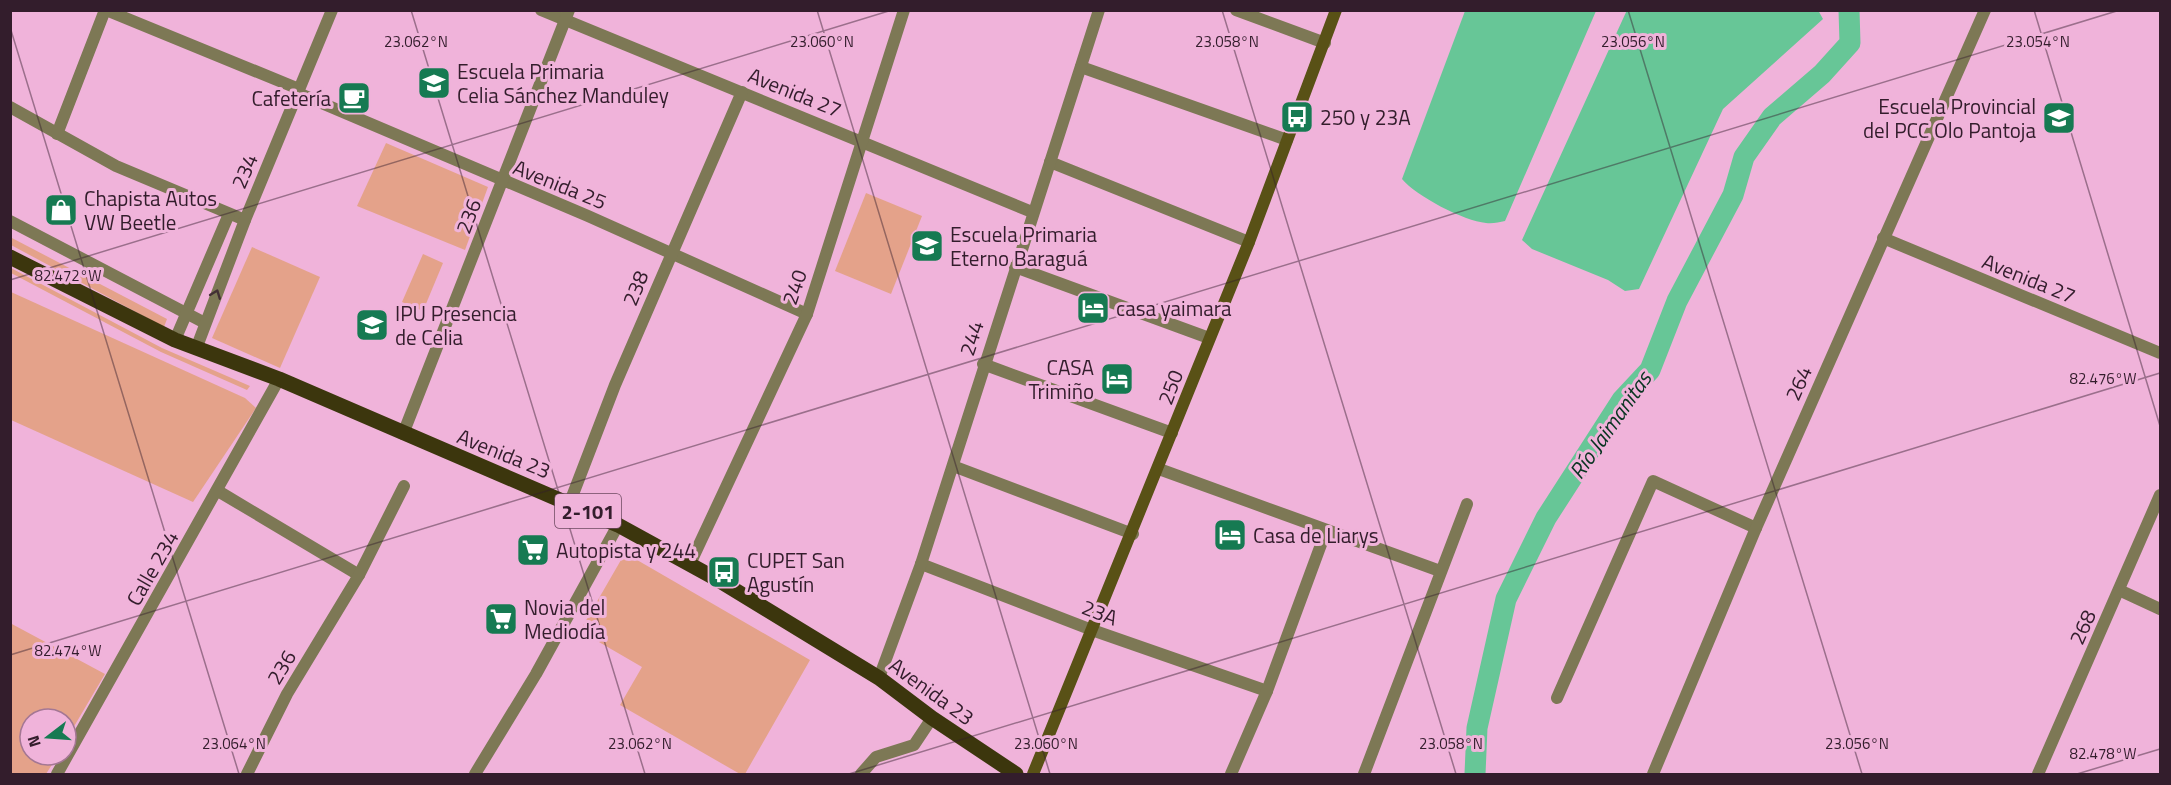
<svg xmlns="http://www.w3.org/2000/svg" width="2171" height="785" viewBox="0 0 2171 785" font-family="'Titillium Web',sans-serif">
  <rect width="100%" height="100%" fill="#f0b3da"/>
  <g fill="#e4a28a">
    <path d="M386 143 488 187 465 250 357 206Z"/>
    <path d="M866 193 922 216 891 294 835 271Z"/>
    <path d="M10 237 167 319 164 327 11 245Z"/>
    <path d="M252 247 320 277 280 368 212 338Z"/>
    <path d="M423 254 443 263 423 311 402 302Z"/>
    <path d="M11 268 162 348 250 386 247 390 161 352 11 273Z"/>
    <path d="M11 292 245 398 256 408 193 502 11 420Z"/>
    <path d="M625 553 810 660 745 774H740L620 705 642 667 580 631Z"/>
    <path d="M10 623 105 674 66 740V719H30V755H58L46 774H11Z"/>
  </g>
  <g fill="#67c697">
    <path d="M1627 10H1818L1823 19 1723 109 1639 289 1625 291 1608 280 1532 249 1522 240Z"/>
    <path d="M1465 11H1596L1505 221C1499 222 1493 224 1486 223 1464 221 1416 196 1402 179Z"/>
  </g>
  <g fill="none" stroke-linecap="round" stroke-linejoin="round">
    <path stroke="#67c697" stroke-width="21" d="M1475 774 1477 728 1506 599 1546 518 1622 400 1650 370 1677 301 1733 195 1744 157 1772 117 1822 74 1850 43 1849 10"/>
    <g stroke="#7d7855" stroke-width="12">
      <path d="M106 10 299 89"/>
      <path d="M541 10 1032 212"/>
      <path d="M1236 10 1325 43"/>
      <path d="M1081 67 1287 140"/>
      <path d="M298 93 588 216 807 314"/>
      <path d="M10 107 116 166 245 220"/>
      <path d="M57 134 105 10"/>
      <path d="M1050 162 1249 242"/>
      <path d="M10 221 205 323"/>
      <path d="M1015 267 1209 338"/>
      <path d="M175 340 229 214"/>
      <path d="M196 349 245 220 332 10"/>
      <path d="M983 364 1172 433"/>
      <path d="M403 434 569 10"/>
      <path d="M953 466 1133 534"/>
      <path d="M1159 469 1440 571"/>
      <path d="M218 491 359 575"/>
      <path d="M570 502 615 385 742 92"/>
      <path d="M690 564 807 314 904 10"/>
      <path d="M921 564 1092 630 1267 691"/>
      <path d="M2119 590 2160 609"/>
      <path d="M1557 698 1653 481 1756 528"/>
      <path d="M247 774 287 694 359 575 404 486"/>
      <path d="M475 774 536 674 618 525"/>
      <path d="M861 774 876 757 914 745 932 718"/>
      <path d="M1231 774 1267 691 1326 531"/>
      <path d="M1364 774 1467 504"/>
      <path d="M2038 774 2160 495"/>
    </g>
    <g stroke="#7d7855" stroke-width="12">
      <path d="M1883 238 2160 353"/>
      <path d="M879 678 921 564 1099 10"/>
      <path d="M57 774 279 379"/>
      <path d="M1653 774 1756 528 1985 10"/>
    </g>
    <path stroke="#595116" stroke-width="12" d="M1033 774 1249 242 1336 10"/>
    <path stroke="#3c360d" stroke-width="15" d="M10 257 175 340 279 379 618 525 720 581 879 678 932 718 1016 774"/>
  </g>
  <defs><path id="oneway-chevron" d="M-2-3.5L2.5 0L-2 3.5" fill="none" stroke-width="1.6" stroke-linecap="round" stroke-linejoin="round" transform="scale(1.5)"/></defs>
  <use stroke="#422f34" href="#oneway-chevron" transform="translate(216 294) rotate(-69)"/>
  <path fill="none" stroke="#331d2c" stroke-width="1.5" stroke-opacity="0.45" d="M411 10 645 774M817 10 1050 774M1222 10 1456 774M1628 10 1862 774M2034 10 2160 426M10 27 239 774M10 280 892 10M10 655 2120 10M849 774 2160 373M2077 774 2160 749"/>
  <defs>
    <g id="school-square" transform="scale(1.725)"><rect x="-9" y="-9" width="18" height="18" rx="4" fill="#167a52" stroke="#f0b3da"/><path d="M0-5L7-2L0 1L-7-2ZM-4 1L0 2.5L4 1V4Q0 6-4 4Z" fill="#fff"/></g>
    <g id="cafe-square" transform="scale(1.725)"><rect x="-9" y="-9" width="18" height="18" rx="4" fill="#167a52" stroke="#f0b3da"/><path d="M-5.5-4.5H6V0H3Q3 3.5 0 3.5H-2.5Q-5.5 3.5-5.5 0ZM3-3.2v2h1.7v-2ZM-6 4.5H4V6H-6Z" fill="#fff"/></g>
    <g id="bus-square" transform="scale(1.725)"><rect x="-9" y="-9" width="18" height="18" rx="4" fill="#167a52" stroke="#f0b3da"/><path d="M-5-6H5V4H4V6H2V4H-2V6H-4V4H-5ZM-3.5-4V0h7V-4ZM-3.5 1.2v1.5H-2V1.2ZM2 1.2v1.5H3.5V1.2Z" fill="#fff"/></g>
    <g id="university-square" transform="scale(1.725)"><rect x="-9" y="-9" width="18" height="18" rx="4" fill="#167a52" stroke="#f0b3da"/><path d="M0-5L7-2L0 1L-7-2ZM-4 1L0 2.5L4 1V4Q0 6-4 4Z" fill="#fff"/></g>
    <g id="shop-square" transform="scale(1.725)"><rect x="-9" y="-9" width="18" height="18" rx="4" fill="#167a52" stroke="#f0b3da"/><path d="M-5-2.5h2.3a2.7 3.5 0 0 1 5.4 0H5L5.5 6h-11ZM-1.5-2.5h3a1.5 2.3 0 0 0-3 0Z" fill="#fff"/></g>
    <g id="hotel-square" transform="scale(1.725)"><rect x="-9" y="-9" width="18" height="18" rx="4" fill="#167a52" stroke="#f0b3da"/><path d="M-6-4.5h1.5V1H6V5H4.5V3h-9V5H-6ZM-4 0a1.8 1.8 0 1 1 3.6 0ZM.5 0V-2.5h3Q6-2.5 6 0Z" fill="#fff"/></g>
    <g id="supermarket-square" transform="scale(1.725)"><rect x="-9" y="-9" width="18" height="18" rx="4" fill="#167a52" stroke="#f0b3da"/><path d="M-6-5.5h2.5l.6 2H6L4.5 2H-2.5L-4.4-4H-6ZM-1.5 3.2a1.3 1.3 0 1 0 .1 0ZM3 3.2a1.3 1.3 0 1 0 .1 0Z" fill="#fff"/></g>
  </defs>
  <g fill-rule="evenodd">
    <use href="#school-square" x="434" y="83"/>
    <use href="#cafe-square" x="354" y="98"/>
    <use href="#bus-square" x="1297" y="117"/>
    <use href="#university-square" x="2059" y="118"/>
    <use href="#shop-square" x="61" y="210"/>
    <use href="#school-square" x="927" y="246"/>
    <use href="#hotel-square" x="1093" y="308"/>
    <use href="#school-square" x="372" y="325"/>
    <use href="#hotel-square" x="1117" y="379"/>
    <use href="#hotel-square" x="1230" y="535"/>
    <use href="#supermarket-square" x="533" y="550"/>
    <use href="#bus-square" x="724" y="572"/>
    <use href="#supermarket-square" x="501" y="619"/>
  </g>
  <g text-anchor="middle" dominant-baseline="central" stroke-width="6" stroke-linejoin="round" paint-order="stroke">
    <rect fill="#f0b3da" stroke="#6c4a60" stroke-width="1.5" x="555" y="494" width="66" height="34" rx="4.5"/>
    <g font-size="20" font-weight="bold" fill="#331d2c">
      <text x="588" y="511">2-101</text>
    </g>
    <g font-size="21" fill="#331d2c" stroke="#f0b3da" text-anchor="start">
      <text x="457" y="71">Escuela Primaria<tspan x="457" dy="24">Celia Sánchez Manduley</tspan></text>
      <text x="331" y="98" text-anchor="end">Cafetería</text>
      <text x="2036" y="106" text-anchor="end">Escuela Provincial<tspan x="2036" dy="24">del PCC Olo Pantoja</tspan></text>
      <text x="1320" y="117">250 y 23A</text>
      <text x="84" y="198">Chapista Autos<tspan x="84" dy="24">VW Beetle</tspan></text>
      <text x="950" y="234">Escuela Primaria<tspan x="950" dy="24">Eterno Baraguá</tspan></text>
      <text x="1116" y="308">casa yaimara</text>
      <text x="395" y="313">IPU Presencia<tspan x="395" dy="24">de Celia</tspan></text>
      <text x="1094" y="367" text-anchor="end">CASA<tspan x="1094" dy="24">Trimiño</tspan></text>
      <text x="1253" y="535">Casa de Liarys</text>
      <text x="556" y="550">Autopista y 244</text>
      <text x="747" y="560">CUPET San<tspan x="747" dy="24">Agustín</tspan></text>
      <text x="524" y="607">Novia del<tspan x="524" dy="24">Mediodía</tspan></text>
    </g>
    <g font-size="21" fill="#331d2c" stroke="#f0b3da">
      <text transform="translate(795 92) rotate(22)">Avenida 27</text>
      <text transform="translate(244 171) rotate(-67)">234</text>
      <text transform="translate(560 184) rotate(22)">Avenida 25</text>
      <text transform="translate(468 216) rotate(-69)">236</text>
      <text transform="translate(2029 278) rotate(22)">Avenida 27</text>
      <text transform="translate(794 287) rotate(-71)">240</text>
      <text transform="translate(635 288) rotate(-68)">238</text>
      <text transform="translate(971 338) rotate(-72)">244</text>
      <text transform="translate(1798 383) rotate(-66)">264</text>
      <text transform="translate(1170 387) rotate(-69)">250</text>
      <text transform="translate(504 453) rotate(22)">Avenida 23</text>
      <text transform="translate(152 568) rotate(-60)">Calle 234</text>
      <text transform="translate(1100 612) rotate(21)">23A</text>
      <text transform="translate(2082 627) rotate(-66)">268</text>
      <text transform="translate(281 667) rotate(-59)">236</text>
      <text transform="translate(932 691) rotate(36)">Avenida 23</text>
    </g>
    <g font-size="22" font-style="italic" fill="#083421" stroke="#f0b3da">
      <text transform="translate(1610 425) rotate(-55)">Río Jaimanitas</text>
    </g>
  </g>
  <g font-size="15" text-anchor="middle" fill="#331d2c" stroke="#f0b3da" stroke-width="6" stroke-linejoin="round" paint-order="stroke">
    <text x="2038" y="47">23.054°N</text>
    <text x="416" y="47">23.062°N</text>
    <text x="822" y="47">23.060°N</text>
    <text x="1227" y="47">23.058°N</text>
    <text x="1633" y="47">23.056°N</text>
    <text x="68" y="281">82.472°W</text>
    <text x="2103" y="384">82.476°W</text>
    <text x="68" y="656">82.474°W</text>
    <text x="234" y="749">23.064°N</text>
    <text x="640" y="749">23.062°N</text>
    <text x="1046" y="749">23.060°N</text>
    <text x="1451" y="749">23.058°N</text>
    <text x="1857" y="749">23.056°N</text>
    <text x="2103" y="759">82.478°W</text>
  </g>
  <rect width="2171" height="785" fill="none" stroke="#331d2c" stroke-width="24"/>
  <g transform="translate(48 737) rotate(253)"><circle r="28" fill="#f0b3da" stroke="#a47794" stroke-width="1.5"/>
  <path d="M0-4.5L10 22L0 15L-10 22Z" fill="#167a52"/>
  <text y="-9" font-size="16" font-weight="bold" text-anchor="middle" fill="#331d2c">N</text>
  </g>
</svg>
